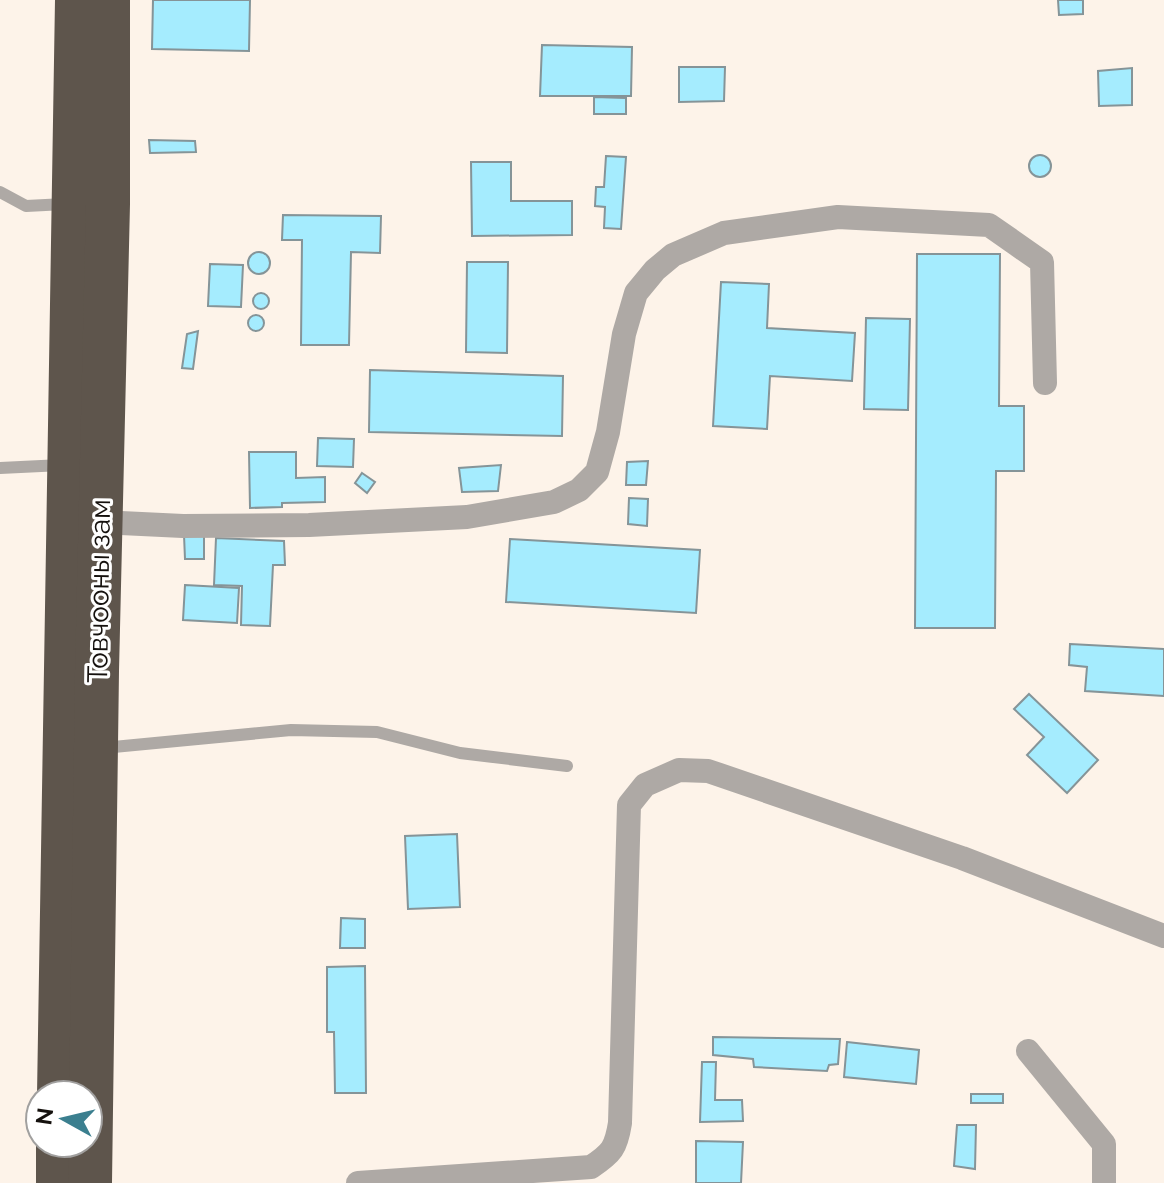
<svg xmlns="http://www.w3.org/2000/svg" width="1164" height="1183" viewBox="0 0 1164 1183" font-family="Raleway,sans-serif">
  <rect width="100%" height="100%" fill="#fdf3e9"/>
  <g fill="#a5ecfe" stroke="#859498" stroke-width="2">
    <path d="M153 0H250L249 51 152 49Z"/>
    <path d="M1058 0H1083V14L1059 15Z"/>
    <path d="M542 45 632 47 631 96H540Z"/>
    <path d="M679 67H725L724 101 679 102Z"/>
    <path d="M1132 68V105L1099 106 1098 71Z"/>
    <path d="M594 97 626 98V114H594Z"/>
    <path d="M149 140 195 141 196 152 150 153Z"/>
    <circle cx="1040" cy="166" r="11"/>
    <path d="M606 156 626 157 621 229 604 228 605 207 595 206 596 187H604Z"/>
    <path d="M471 162H511V201H572V235L472 236Z"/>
    <path d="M283 215 381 216 380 253 351 252 349 345H301L302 240H282Z"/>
    <circle cx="259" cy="263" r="11"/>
    <path d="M917 254H1000L999 406H1024V471H996L995 628H915Z"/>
    <path d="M467 262H508L507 353 466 352Z"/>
    <path d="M210 264 243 265 241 307 208 306Z"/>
    <path d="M721 282 769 284 767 328 855 333 852 381 770 376 767 429 713 426Z"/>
    <circle cx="261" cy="301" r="8"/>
    <circle cx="256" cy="323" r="8"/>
    <path d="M866 318 910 319 908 410 864 409Z"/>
    <path d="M198 331 193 369 182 368 187 334Z"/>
    <path d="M370 370 563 376 562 436 369 432Z"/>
    <path d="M318 438 354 439 353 467 317 466Z"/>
    <path d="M249 452H296V478L325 477V502L282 503V507L250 508Z"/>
    <path d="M648 461 646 485H626L627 462Z"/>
    <path d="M501 465 498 491 462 492 459 468Z"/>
    <path d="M362 473 375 482 367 493 355 483Z"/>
    <path d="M629 498 648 499 647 526 628 524Z"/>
    <path d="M184 535H204V559H185Z"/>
    <path d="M216 538 284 541 285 565H273L270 626 241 625 242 586 214 585Z"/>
    <path d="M510 539 700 550 696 613 506 602Z"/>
    <path d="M185 585 239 588 237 623 183 620Z"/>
    <path d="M1070 644 1164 649V696L1085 691 1087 667 1069 665Z"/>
    <path d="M1029 694 1098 760 1067 793 1027 755 1044 737 1014 709Z"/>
    <path d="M457 834 460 907 408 909 405 836Z"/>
    <path d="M341 918 365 919V948H340Z"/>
    <path d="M365 966 366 1093H335L334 1032H327V967Z"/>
    <path d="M713 1037 840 1039 838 1064 829 1065 827 1071 754 1067 753 1059 713 1055Z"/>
    <path d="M847 1042 919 1050 916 1084 844 1077Z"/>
    <path d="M702 1062H716L715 1100H742L743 1121 700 1122Z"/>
    <rect x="971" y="1094" width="32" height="9"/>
    <path d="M957 1125H976L975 1169 954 1166Z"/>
    <path d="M696 1141 743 1142 741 1183H696Z"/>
  </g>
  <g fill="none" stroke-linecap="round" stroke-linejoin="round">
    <g stroke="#aea9a5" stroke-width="12">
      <path d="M0 192 26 206 65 204"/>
      <path d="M0 468 62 465"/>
      <path d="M103 748 291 730 377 732 460 753 567 766"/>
    </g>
    <g stroke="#aea9a5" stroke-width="24">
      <path d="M100 522 183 526 309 525 467 517 554 502 579 490 597 472 608 432 624 334 636 293 655 270 673 255 724 233 838 217 989 225 1042 262 1045 383"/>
      <path d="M1028 1051 1104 1144V1183"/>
      <path d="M358 1183 591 1167C612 1153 616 1148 620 1123L629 805 645 785 679 770 708 771 962 858 1164 936"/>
    </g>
    <g stroke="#5e554c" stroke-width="44">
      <path d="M59 1095 77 0"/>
      <path d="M58 1183V1143"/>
      <path d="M90 1183 97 671 108 204V0"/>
    </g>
  </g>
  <g text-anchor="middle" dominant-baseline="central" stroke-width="6" stroke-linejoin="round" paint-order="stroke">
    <g font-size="28" fill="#15110e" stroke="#fff">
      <text transform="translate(99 591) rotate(-89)">Товчооны зам</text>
    </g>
  </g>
  <g transform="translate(64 1119) rotate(278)"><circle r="38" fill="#ffffff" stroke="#a1a09f" stroke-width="2"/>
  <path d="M0-6L14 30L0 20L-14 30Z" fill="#3b7f8f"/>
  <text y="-12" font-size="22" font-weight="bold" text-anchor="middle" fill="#15110e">N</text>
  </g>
</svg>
